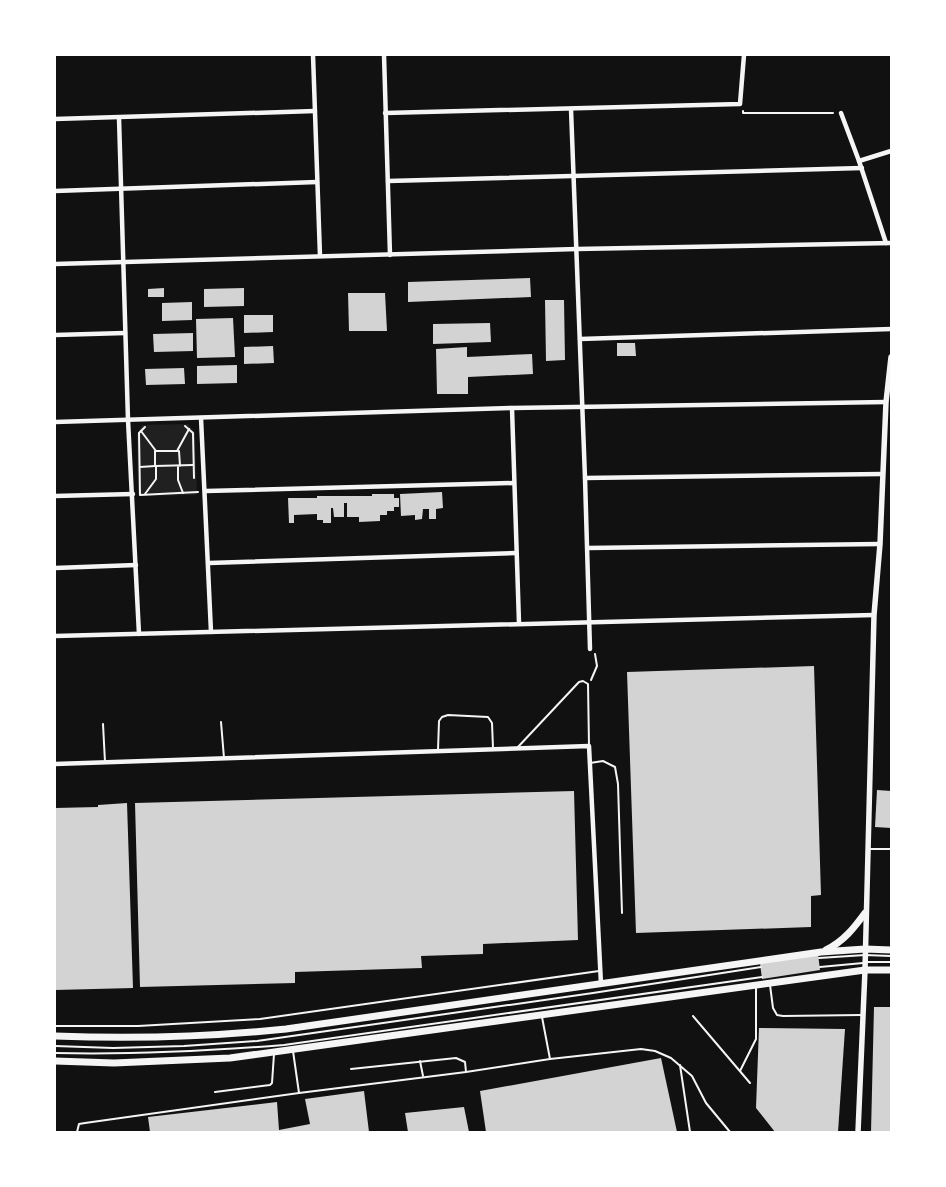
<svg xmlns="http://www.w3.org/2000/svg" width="946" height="1187" viewBox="0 0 946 1187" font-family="'Playfair Display',serif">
  <rect width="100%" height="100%" fill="#111"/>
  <path fill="#202020" d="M188 424 195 432 197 495 138 496 137 434 142 425Z"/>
  <g fill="#d3d3d3">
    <path d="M530 278 531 297 408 302V282Z"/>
    <path d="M164 288V297H148V289Z"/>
    <path d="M244 288V306L204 307V289Z"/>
    <path d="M348 293H385L387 331H349Z"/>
    <path d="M545 300H564L565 360 546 361Z"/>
    <path d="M192 302V320L162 321V303Z"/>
    <path d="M244 315H273V332L244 333Z"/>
    <path d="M233 318 235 357 197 358 196 319Z"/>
    <path d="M490 323 491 342 433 344V324Z"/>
    <path d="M193 333V351L154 352 153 334Z"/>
    <path d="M617 343H635L636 356H617Z"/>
    <path d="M273 346 274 363 244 364V347Z"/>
    <path d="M467 347V357L532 354 533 374 468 377V394H437L436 349Z"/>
    <path d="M237 365V383L197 384V366Z"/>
    <path d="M184 368 185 384 146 385 145 369Z"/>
    <path d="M442 492 443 508 436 509V519H429V509H423L422 519 415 520V515L401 516 400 494Z"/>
    <path d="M372 494H394V498H399V507H394V511H387V515H380V521L359 522V517H347V503H344V517H334L333 508H331V523H323V520H317V514L294 515V523H289L288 498H317V496H372Z"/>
    <path d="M814 666 821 895 811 896V927L636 933 627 672Z"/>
    <path d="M877 790 891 791V828L875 827Z"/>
    <path d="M574 791 578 940 483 944V954L421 956 422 968 295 972V983L140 987 135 803Z"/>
    <path d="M127 803 133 988 55 990V808L98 807V805Z"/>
    <path d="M818 954 820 970 762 979 760 963Z"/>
    <path d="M874 1007H891V1132H871Z"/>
    <path d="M759 1028 845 1029 838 1132H775L756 1108Z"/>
    <path d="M661 1058 677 1132H486L480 1091Z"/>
    <path d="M364 1091 369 1132H150L148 1117 277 1102 279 1130 310 1124 305 1099Z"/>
    <path d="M464 1107 469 1132H408L405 1113Z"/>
  </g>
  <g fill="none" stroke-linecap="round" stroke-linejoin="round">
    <g stroke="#f5f5f5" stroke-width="2">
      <path d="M743 111V113H833"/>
      <path d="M185 426 193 433 194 478"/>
      <path d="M145 427 139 433 140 495 198 492"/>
      <path d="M141 431 156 451"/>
      <path d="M177 451 189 429"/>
      <path d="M180 466 179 451H155V466L193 465"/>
      <path d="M140 467 155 466"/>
      <path d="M178 467V480L183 493"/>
      <path d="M145 494 156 479V466"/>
      <path d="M591 680 597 666 595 654"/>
    </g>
    <g stroke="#f5f5f5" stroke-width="2">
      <path d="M221 722 224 758"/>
      <path d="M103 724 105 762"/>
      <path d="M517 748 579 682 583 681 588 684 589 746"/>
      <path d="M438 750 439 721 442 717 448 715 488 717 492 723 493 748"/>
      <path d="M590 763 603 761 615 767 618 784 622 913"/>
      <path d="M870 849H891"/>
      <path d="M819 958 865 955 891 956"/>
      <path d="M867 962H891"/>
      <path d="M820 967 863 963"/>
      <path d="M770 985 773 1008 777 1015 783 1016 861 1015"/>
      <path d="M693 1016 750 1083"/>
      <path d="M542 1017 550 1059"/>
      <path d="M55 1026H138L260 1019 599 971"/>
      <path d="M55 1046 113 1048 184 1046 257 1041 593 993 761 967"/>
      <path d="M293 1051 299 1093 466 1072 550 1059 641 1049 655 1051 671 1058 692 1076 706 1103 730 1132"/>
      <path d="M55 1053C132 1055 207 1051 284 1045L762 977"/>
      <path d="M420 1061 423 1076"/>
      <path d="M680 1065 690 1132"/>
      <path d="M351 1069 456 1058 465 1062 466 1072"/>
      <path d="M740 1071 756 1039V988"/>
      <path d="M215 1092 270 1085 272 1083 274 1054"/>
      <path d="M77 1132 79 1124 85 1123 299 1093"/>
    </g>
    <g stroke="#f5f5f5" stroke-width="4.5">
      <path d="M313 55 320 256"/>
      <path d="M384 55 390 255"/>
      <path d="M571 109 585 478 590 649"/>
      <path d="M385 113 740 104 744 55"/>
      <path d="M841 113 859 161 886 243"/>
      <path d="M119 118 128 420 139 634"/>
      <path d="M55 119 315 111"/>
      <path d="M859 161 891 151"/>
      <path d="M388 181 862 168"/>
      <path d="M55 191 317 182"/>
      <path d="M55 264 577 249 891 243"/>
      <path d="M55 335 125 333"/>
      <path d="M580 339 891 329"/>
      <path d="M512 408 519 623"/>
      <path d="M201 418 211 632"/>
      <path d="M55 422 512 408 886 402"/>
      <path d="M585 478 882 474"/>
      <path d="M206 491 513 483"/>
      <path d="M55 496 133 494"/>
      <path d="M588 548 880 544"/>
      <path d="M209 563 516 553"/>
      <path d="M55 568 136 565"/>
      <path d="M55 636 874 615"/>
      <path d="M55 764 589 746 601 984"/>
    </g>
    <path stroke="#f5f5f5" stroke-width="5.5" d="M858 1132 865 970 874 615 880 544 886 402 891 357"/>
    <g stroke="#f5f5f5" stroke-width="7">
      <path d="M826 950C844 941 854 928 865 913"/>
      <path d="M55 1036C132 1039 209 1037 286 1029L821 952 865 949 891 950"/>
      <path d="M55 1061 114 1063 230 1058 865 970H891"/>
    </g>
  </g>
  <rect width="946" height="1187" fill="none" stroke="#ffffff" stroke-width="112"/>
</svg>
